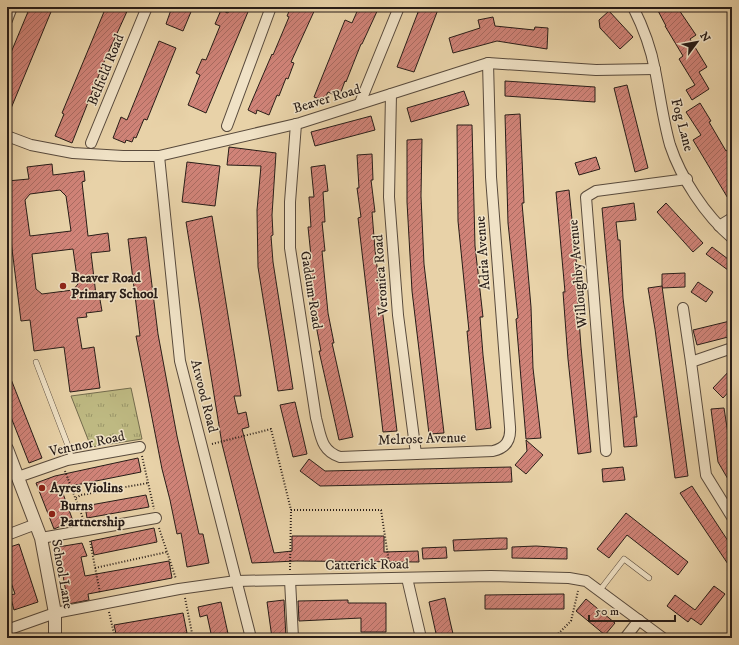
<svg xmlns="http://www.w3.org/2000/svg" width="739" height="645" viewBox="0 0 739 645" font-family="'IM FELL DW Pica',serif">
  <defs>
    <pattern id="grass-tufts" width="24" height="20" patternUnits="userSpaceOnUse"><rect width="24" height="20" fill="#beb982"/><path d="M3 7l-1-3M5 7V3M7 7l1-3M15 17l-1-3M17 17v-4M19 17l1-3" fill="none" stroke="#9a9669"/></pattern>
    <pattern id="building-hatch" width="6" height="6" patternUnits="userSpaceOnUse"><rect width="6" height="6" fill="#d08378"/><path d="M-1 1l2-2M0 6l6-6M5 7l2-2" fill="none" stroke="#a96b61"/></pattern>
  </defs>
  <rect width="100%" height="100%" fill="#e8d2a8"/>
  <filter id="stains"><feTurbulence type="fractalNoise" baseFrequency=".005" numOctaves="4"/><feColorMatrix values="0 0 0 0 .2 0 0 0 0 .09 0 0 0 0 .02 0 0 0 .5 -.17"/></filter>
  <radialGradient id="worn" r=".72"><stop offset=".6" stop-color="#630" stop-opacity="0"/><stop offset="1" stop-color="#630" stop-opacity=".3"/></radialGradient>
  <path fill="url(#grass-tufts)" stroke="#736b4d" d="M131 388 142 439 91 447 71 396Z"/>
  <g fill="url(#building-hatch)" stroke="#281d18" fill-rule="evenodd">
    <path d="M30 7H53L7 118V62Z"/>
    <path d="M106 7H129L104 62 72 143 55 136 64 114 62 113Z"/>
    <path d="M172 7H193L183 31 166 24Z"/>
    <path d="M230 7H250L206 113 188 105 200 75 196 73 202 59 206 60 220 26 215 24 221 10 228 13Z"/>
    <path d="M291 7H316L291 62 294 63 288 79 286 78 279 96 277 95 269 115 257 110 256 114 248 110 272 54 273 55 289 17 287 16Z"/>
    <path d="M359 7H379L362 44H361L346 82 345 81 339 97 328 92 324 101 314 97 345 20 352 23Z"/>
    <path d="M420 7H439L414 72 397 67Z"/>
    <path d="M656 7H677L696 35 690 39 707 67 699 72 709 89 692 100 686 90 695 85 679 59 683 56 665 26H666Z"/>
    <path d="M609 11 633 37 620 49 600 28 599 20Z"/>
    <path d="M493 17 495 26 534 30 535 27 548 28 547 49 497 41 453 53 449 38 480 28 478 20Z"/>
    <path d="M159 41 176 48 147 120 144 119 136 138 134 137 132 142 126 140 125 143 113 138 121 117 127 120Z"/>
    <path d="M505 81 595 87V102L505 96Z"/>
    <path d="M627 85 648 168 635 172 614 88Z"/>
    <path d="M464 91 469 105 411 122 407 108Z"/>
    <path d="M700 103 711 121 709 122 726 151 732 147V205L693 140 701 135 686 112Z"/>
    <path d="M520 114 524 203H522L531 307 533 368 541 438 526 439 516 319 518 318 508 223 505 115Z"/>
    <path d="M371 116 375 130 315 146 311 132Z"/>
    <path d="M457 125H472L475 246 483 317H480L483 355 491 428 476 430 467 331H469L458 221Z"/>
    <path d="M422 139 421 196 424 264 444 433 429 434 412 291 407 202V140Z"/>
    <path d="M229 147 276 153 272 215 273 235 271 236 273 262 293 389 278 391 258 267 257 210 261 166 227 165Z"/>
    <path d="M372 154 373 180H371L375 212H372L375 250 397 431 383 432 358 218 361 217 357 188H359L357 155Z"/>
    <path d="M596 157 600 169 579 175 575 163Z"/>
    <path d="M187 162 220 166 215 206 182 202Z"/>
    <path d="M52 164 53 175 84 171 85 181 82 182 88 236 108 233 110 251 91 253 96 295 99 294 102 311 86 313 87 317 77 318 82 349 94 347 100 388 70 392 64 347 34 351 30 320 21 321 7 209V181L29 179 27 167ZM60 190 66 196 71 231 30 236 25 200 30 194ZM73 249 78 284 73 290 42 294 36 289 32 254Z"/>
    <path d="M325 165 328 191 323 192 325 222H322L325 251H322L328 313 334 343H332L353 437 339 440 319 351H321L315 320 308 256H311L308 227H311L309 197H314L311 167Z"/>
    <path d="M569 190 578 278 576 279 581 347 591 452 578 454 568 359 563 292H565L556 192Z"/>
    <path d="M634 203 636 220 616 222 618 240H620L623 298 637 417H634L637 446 624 447 602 208Z"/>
    <path d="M666 203 703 243 693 252 657 212Z"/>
    <path d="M212 216 241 396H234L238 414 246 412 249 427 242 429 274 553 292 551V536H384V552L418 551 419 562 296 561 252 563 222 444 186 222Z"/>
    <path d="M146 237 158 334 177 436 199 534H203L209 563 187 567 181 533 177 534 170 500 162 469 136 336H140L128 239Z"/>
    <path d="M712 247 732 262V273L706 254Z"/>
    <path d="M685 273V287L662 288V274Z"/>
    <path d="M698 282 713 292 706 302 691 292Z"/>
    <path d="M662 286 688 476 675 478 655 329 648 288Z"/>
    <path d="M730 321 732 336 697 345 693 330Z"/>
    <path d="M732 368V388L723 398 713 388Z"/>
    <path d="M7 369 42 458 29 463 7 407Z"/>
    <path d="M295 402 307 454 293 457 280 405Z"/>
    <path d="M724 408 732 460V486L718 462 711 409Z"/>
    <path d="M526 440 543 455 526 474 515 465 527 451Z"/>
    <path d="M138 458 141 472 61 488 73 521 54 529 36 483 55 476Z"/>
    <path d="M309 459 325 471 511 467 512 482 320 486 300 471Z"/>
    <path d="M623 467 625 480 603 482 602 469Z"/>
    <path d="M692 486 732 547V570L680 493Z"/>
    <path d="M146 495 149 507 87 518 85 506Z"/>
    <path d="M626 513 688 562 678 575 627 535 609 558 597 549Z"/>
    <path d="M154 528 157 542 94 555 91 541Z"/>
    <path d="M499 538H507V549L454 551 453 540Z"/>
    <path d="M82 543 87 556 81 557 85 576 169 561 172 578 88 594 89 600 68 604 58 547Z"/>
    <path d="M19 544 38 602 14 610 10 595 15 594 7 571V548Z"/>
    <path d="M536 546 567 548V559L512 558V547Z"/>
    <path d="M446 547 447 558 423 559 422 548Z"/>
    <path d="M714 586 725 594 701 625 691 618 688 622 667 606 675 595 695 610Z"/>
    <path d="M564 594V609H485V595Z"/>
    <path d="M445 598 450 621 454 638H437L429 602Z"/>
    <path d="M586 599 615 623 605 635 576 611Z"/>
    <path d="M284 600 286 638H272L267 602Z"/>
    <path d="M348 600V603H386V632H361V618L299 621 298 601Z"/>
    <path d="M221 602 229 638H212L207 615 200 617 198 607Z"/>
    <path d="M183 613 187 633 162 638H117L114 625Z"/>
  </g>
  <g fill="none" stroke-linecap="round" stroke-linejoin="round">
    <g stroke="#584a3c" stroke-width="6">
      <g id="service">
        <path d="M36 362 70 451 71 460"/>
        <path d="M600 590 624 559 649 578"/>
      </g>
    </g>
    <g stroke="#584a3c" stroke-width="12">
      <g id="minor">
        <path d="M633 7C643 27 651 48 655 70 660 95 663 120 670 145 681 178 705 215 732 238"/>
        <path d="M7 20 12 7"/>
        <path d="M391 94 389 197 398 315 416 454"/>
        <path d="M360 103 399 7"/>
        <path d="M296 124 290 202V248L316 418C321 436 321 451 340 457L493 451C506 448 511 440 510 427L491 177 488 63"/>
        <path d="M227 126 271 7"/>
        <path d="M7 136 31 145 73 153 123 156H159L300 123 488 63 596 70 655 69"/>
        <path d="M91 143 147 7"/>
        <path d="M159 156 180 361 251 638"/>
        <path d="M719 226 732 218"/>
        <path d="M683 308 691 362"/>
        <path d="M732 348 691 362 706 475 732 517"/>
        <path d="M606 451 586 197 596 191 687 179"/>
        <path d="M18 477 67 460 140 447"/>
        <path d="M7 535 36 524"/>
        <path d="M41 538 156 518"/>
        <path d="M407 578 421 638"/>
        <path d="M290 580 293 638"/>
        <path d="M7 630 55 613 179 589 236 581 491 576 569 578 586 581 663 638"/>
        <path d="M625 638 639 620"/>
      </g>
    </g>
    <g stroke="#584a3c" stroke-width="14">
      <path id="tertiary" d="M7 449 41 538 55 613V638"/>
    </g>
    <g stroke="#281d18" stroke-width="2" stroke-dasharray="1 2" stroke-linecap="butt">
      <path d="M212 444 271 429 291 510"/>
      <path d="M142 456 154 509"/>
      <path d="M65 471 84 521"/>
      <path d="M76 498 81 495 148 483"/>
      <path d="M159 528 176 579"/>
      <path d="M90 541 100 593"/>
      <path d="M95 568 167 552"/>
      <path d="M290 570 291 510H381L390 569"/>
      <path d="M185 598 193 638"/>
      <path d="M109 612 115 638"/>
      <path d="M554 638 571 621 578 591"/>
    </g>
    <use href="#service" stroke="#f0e2c6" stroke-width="5"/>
    <use href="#minor" stroke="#f0e2c6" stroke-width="10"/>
    <use href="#tertiary" stroke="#f0e2c6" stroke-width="12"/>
  </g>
  <g fill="#8f2418" stroke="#f0e2c6" stroke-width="1.5">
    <circle cx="63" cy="286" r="4"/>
    <circle cx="42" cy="488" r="4"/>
    <circle cx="52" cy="514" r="4"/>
  </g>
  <g text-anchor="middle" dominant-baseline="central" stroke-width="3" stroke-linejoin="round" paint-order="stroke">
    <g font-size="14" fill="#281d18" stroke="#f0e2c6">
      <text transform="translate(106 70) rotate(-68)">Belfield Road</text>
      <text transform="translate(327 99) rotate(-17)">Beaver Road</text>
      <text transform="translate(682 125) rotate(75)">Fog Lane</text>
      <text transform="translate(483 253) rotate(-94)">Adria Avenue</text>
      <text transform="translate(578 274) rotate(-95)">Willoughby Avenue</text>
      <text transform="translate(381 275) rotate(-94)">Veronica Road</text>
      <text transform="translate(311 290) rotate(81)">Gaddum Road</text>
      <text transform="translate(204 396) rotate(76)">Atwood Road</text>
      <text transform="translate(422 439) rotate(-2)">Melrose Avenue</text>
      <text transform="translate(87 444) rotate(-12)">Ventnor Road</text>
      <text transform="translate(367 565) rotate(-1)">Catterick Road</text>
      <text transform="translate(62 574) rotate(80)">School Lane</text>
    </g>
    <g font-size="14" font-weight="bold" fill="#281d18" stroke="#f0e2c6" text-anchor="start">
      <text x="71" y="278">Beaver Road<tspan x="71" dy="16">Primary School</tspan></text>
      <text x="50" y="488">Ayres Violins</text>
      <text x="60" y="506">Burns<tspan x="60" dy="16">Partnership</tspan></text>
    </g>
  </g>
  <rect width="739" height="645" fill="none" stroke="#e8d2a8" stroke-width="24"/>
  <rect x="8" y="8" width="723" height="629" fill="none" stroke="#281d18" stroke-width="2"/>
  <rect x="12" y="12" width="715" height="621" fill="none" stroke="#281d18"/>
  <g transform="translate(697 42) rotate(58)" stroke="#f0e2c6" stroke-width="3" paint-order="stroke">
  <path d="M0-3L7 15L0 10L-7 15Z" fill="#281d18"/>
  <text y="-6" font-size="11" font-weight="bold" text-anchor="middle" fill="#281d18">N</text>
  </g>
  <path d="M589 615v6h86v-6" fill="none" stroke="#281d18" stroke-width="2"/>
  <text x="595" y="615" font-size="12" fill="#281d18" stroke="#f0e2c6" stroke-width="3" paint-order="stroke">50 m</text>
  <rect width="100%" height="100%" filter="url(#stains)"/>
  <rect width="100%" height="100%" fill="url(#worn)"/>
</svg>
